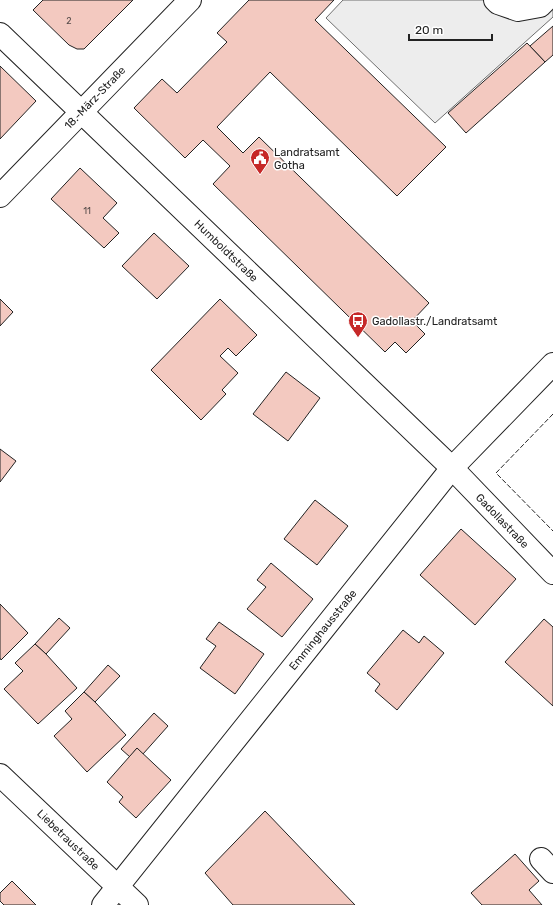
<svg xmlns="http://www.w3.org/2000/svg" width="553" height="905" viewBox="0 0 553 905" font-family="Rubik,sans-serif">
  <rect width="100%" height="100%" fill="#fff"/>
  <path fill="#ededed" stroke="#6f6f6f" d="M343 0H553V17L435 123 326 18Z"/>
  <g fill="#f3c9c0" stroke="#222">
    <path d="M43 0H133L84 49H77L69 45 33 10Z"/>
    <path d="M249 0H334L315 20 446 147 397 196 270 72 217 127 243 153 259 137 429 303 412 321 425 334 406 353 395 342 385 352 213 184 230 166 203 140 185 158 134 108 162 79 177 93 227 42 217 33Z"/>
    <path d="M553 26V55L545 62 530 46Z"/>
    <path d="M527 43 545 62 466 133 448 113Z"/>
    <path d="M0 66 36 101 0 139Z"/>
    <path d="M80 168 117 203 103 218 119 233 104 248 51 199Z"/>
    <path d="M154 233 189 266 157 299 122 266Z"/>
    <path d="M0 299 13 312 0 326Z"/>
    <path d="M220 299 257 335 236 356 228 348 220 356 238 373 222 390 226 394 201 420 151 370Z"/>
    <path d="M286 372 320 398 288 441 253 414Z"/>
    <path d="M0 449 16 461 0 482Z"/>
    <path d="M315 500 348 526 317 565 284 539Z"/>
    <path d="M461 529 516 579 475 625 420 575Z"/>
    <path d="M271 563 313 599 282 637 247 609 266 587 257 580Z"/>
    <path d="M0 604 28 633 1 660 0 658Z"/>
    <path d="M59 618 70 628 46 654 35 644Z"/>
    <path d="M544 619 553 627V706L505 662Z"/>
    <path d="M219 622 264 654 235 694 200 668 216 646 206 639Z"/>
    <path d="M403 630 419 643 424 636 444 653 397 710 375 691 380 684 367 673Z"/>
    <path d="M35 644 46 654 77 688 38 724 4 689 23 671 15 663Z"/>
    <path d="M108 665 120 676 95 702 84 692Z"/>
    <path d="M84 692 95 702 126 735 87 772 54 736 72 719 65 711Z"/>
    <path d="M154 713 168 726 143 754 137 748 130 757 121 749Z"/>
    <path d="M137 748 171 780 136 818 119 802 123 797 107 782Z"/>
    <path d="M265 811 355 905H233L205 873Z"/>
    <path d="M515 854 539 881 529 890 542 905H482L471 893Z"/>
    <path d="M12 881 36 905H4L0 901V893Z"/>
  </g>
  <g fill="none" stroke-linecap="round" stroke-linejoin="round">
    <g stroke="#222" stroke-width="24">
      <g id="minor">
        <path d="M495 0 498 3 518 10 540 6 546 0"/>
        <path d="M0 196 190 0"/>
        <path d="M0 775 137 905"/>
        <path d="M541 859 553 872"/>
        <path d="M103 905 452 468 553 364"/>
      </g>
    </g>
    <g stroke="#222" stroke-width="24">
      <path id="major" d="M0 34 452 468 553 573"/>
    </g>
    <use href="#minor" stroke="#fff" stroke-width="22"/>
    <use href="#major" stroke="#fff" stroke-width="22"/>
    <path stroke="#222" stroke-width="1" stroke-dasharray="5 2" stroke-linecap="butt" d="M553 414 496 473 553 531"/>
  </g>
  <defs>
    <g id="civic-pin" transform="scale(1)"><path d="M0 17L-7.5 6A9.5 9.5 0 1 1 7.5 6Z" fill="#c62828" stroke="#fff"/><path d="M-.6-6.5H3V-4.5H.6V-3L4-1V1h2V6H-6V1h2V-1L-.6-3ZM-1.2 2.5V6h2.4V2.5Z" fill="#fff"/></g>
    <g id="bus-pin" transform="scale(1)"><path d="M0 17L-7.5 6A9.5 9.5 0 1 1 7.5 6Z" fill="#c62828" stroke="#fff"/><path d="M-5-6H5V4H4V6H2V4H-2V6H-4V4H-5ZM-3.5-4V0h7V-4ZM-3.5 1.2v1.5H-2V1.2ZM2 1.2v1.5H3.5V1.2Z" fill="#fff"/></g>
  </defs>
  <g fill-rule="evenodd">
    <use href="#civic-pin" x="260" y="158"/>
    <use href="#bus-pin" x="358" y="321"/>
  </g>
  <g text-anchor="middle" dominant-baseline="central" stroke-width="3" stroke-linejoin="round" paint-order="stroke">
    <g font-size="9" fill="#564c4a">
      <text x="69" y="21">2</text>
      <text x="87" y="211">11</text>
    </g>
    <g font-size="11" fill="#222" stroke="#fff">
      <text transform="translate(95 98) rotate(-46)">18.-März-Straße</text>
      <text transform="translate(226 251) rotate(44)">Humboldtstraße</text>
      <text transform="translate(502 521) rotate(46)">Gadollastraße</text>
      <text transform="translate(323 630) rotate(-51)">Emminghausstraße</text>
      <text transform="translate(68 840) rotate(44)">Liebetraustraße</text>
    </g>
    <g font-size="11" fill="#222" stroke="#fff" text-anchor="start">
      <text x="274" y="152">Landratsamt<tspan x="274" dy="13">Gotha</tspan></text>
      <text x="372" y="321">Gadollastr./Landratsamt</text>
    </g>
  </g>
  <path d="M409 34v6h83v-6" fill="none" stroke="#222222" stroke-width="2"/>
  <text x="415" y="34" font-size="12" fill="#222222" stroke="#ffffff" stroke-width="3" paint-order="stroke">20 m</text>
</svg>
